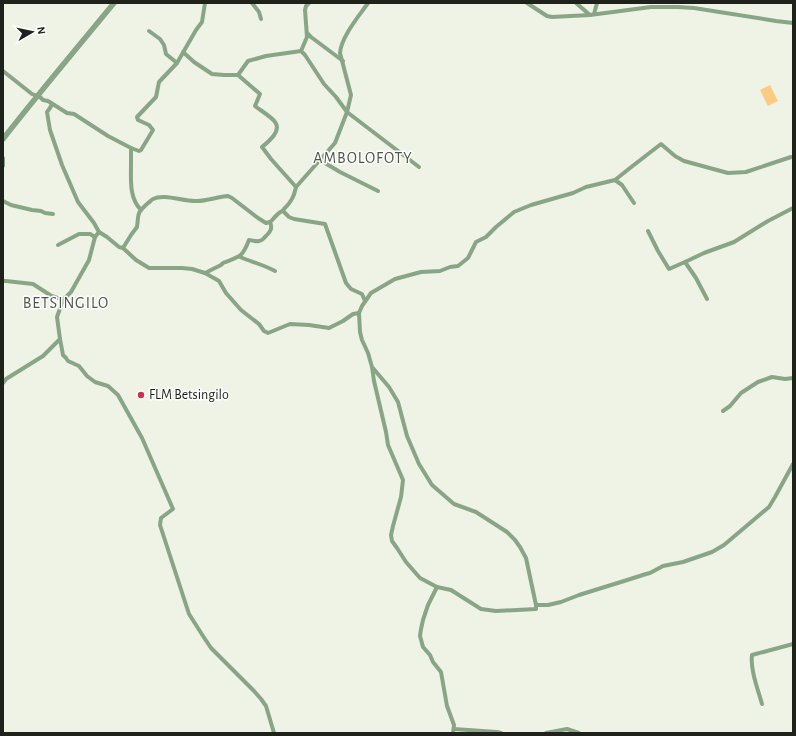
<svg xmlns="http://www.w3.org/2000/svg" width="796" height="736" viewBox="0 0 796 736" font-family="'Alegreya Sans',sans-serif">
  <rect width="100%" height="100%" fill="#eef3e5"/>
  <path fill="#f9cb83" d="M770 85 778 101 768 106 760 90Z"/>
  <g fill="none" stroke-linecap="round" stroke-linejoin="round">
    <g stroke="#88a685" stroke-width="4">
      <path d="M252 3 259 12 261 19"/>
      <path d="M309 3 306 6 305 10 307 37 301 51 305 55 324 84 336 97 347 112 419 167"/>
      <path d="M527 3 547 16 552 17 590 15 651 7H678L694 8 776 21 793 23"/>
      <path d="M576 3 590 15"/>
      <path d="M594 14 597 3"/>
      <path d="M149 31 160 39 164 45 166 54 177 63"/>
      <path d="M307 33 311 37 343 61"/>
      <path d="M183 52 194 62 212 74 224 75H238L260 94 255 106C260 110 273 118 275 122 282 131 268 142 262 147L271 159 296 187"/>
      <path d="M3 71 32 94 40 97 43 100 48 101 67 113 74 114 108 136 131 148 139 151 141 150 153 130 149 125 138 120 137 117 156 97 159 82 177 63 196 30 202 22 205 3"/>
      <path d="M238 75 248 61 266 56 301 51"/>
      <path d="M131 148C131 154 131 159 131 164 131 180 129 198 141 210"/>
      <path d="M3 158V166"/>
      <path d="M320 160 340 172 378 191"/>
      <path d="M615 180 622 185 634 203"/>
      <path d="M3 201 11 205 32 210 41 211 45 213 53 214"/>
      <path d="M283 211 289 217 294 219 325 224 346 283 351 289 362 294 365 301"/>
      <path d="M648 231 658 251 669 269 685 262"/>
      <path d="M99 232 107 237 119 247 123 248 136 260 149 268H182L192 269 205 273 219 281 226 293 241 310 259 324 264 331 268 333 290 324 309 325 329 328 343 321 353 314 359 313"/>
      <path d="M58 245 79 234H90L95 237"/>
      <path d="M123 248 131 235 137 227C139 213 136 214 148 203 150 202 151 200 153 199 164 193 184 202 197 201 207 201 217 197 228 196L232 198 258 218 266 223 270 222"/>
      <path d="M240 257C252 262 264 265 275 271"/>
      <path d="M205 273 221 265 223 263C240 256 242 258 249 240 252 240 256 242 259 241 262 241 263 239 265 237 270 232 273 229 270 222 273 220 274 217 277 215 279 212 282 212 284 209 291 202 294 197 296 187L335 143 347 112 351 95 340 53C341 37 359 16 368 3"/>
      <path d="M3 281H6L33 284 50 295 63 300"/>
      <path d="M707 299 696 278 685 262 704 253 734 242 768 221 793 208"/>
      <path d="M60 339 63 355 66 358 68 361 79 366 87 376 95 382 108 386 118 395 142 438 173 509 161 518 160 525 189 614 203 636 211 648 254 691 261 699 266 706 274 733"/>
      <path d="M372 367 389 387 398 402 407 436 419 464 432 485 454 504 476 512 507 532 515 540 520 547 526 558 536 605V609L496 611 481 609 451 590 437 587 420 578 406 562 397 548 392 541 391 535 393 526 401 497 403 480 388 445 386 432 374 381 372 367 368 353 362 340 360 332 359 313 362 306 371 293 395 279 421 272 440 271 450 267 458 266 468 258 476 242 486 237 496 227 514 212 531 205 573 193 586 187 615 180 630 168 661 144 675 156 684 161 728 173 746 172 791 157H793"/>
      <path d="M3 383 6 379 43 356 60 339 57 317 63 300 71 292 89 260 95 237 99 232 94 223 78 202 62 165 50 130 47 112 50 108 52 104"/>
      <path d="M723 411 730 406 741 393 758 382 772 377 785 379 793 378"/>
      <path d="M437 587 428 605 423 620 421 629 420 636 423 647 430 655 433 662 441 672 447 706 454 725 453 733"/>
      <path d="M536 605H548L561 602 579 595 624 581 646 574 650 573 663 566 683 562 712 552 724 545 769 507 775 497 793 464"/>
      <path d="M762 704C758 690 750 669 752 655L793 644"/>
      <path d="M454 729 497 732 501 733"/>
      <path d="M546 733 567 729 579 733"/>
    </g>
    <path stroke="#88a685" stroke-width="5.5" d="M3 139C39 93 77 48 114 3"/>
  </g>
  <circle fill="#c53553" stroke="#fff" stroke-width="1.5" cx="141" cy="395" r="4"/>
  <g text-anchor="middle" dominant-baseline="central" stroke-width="3" stroke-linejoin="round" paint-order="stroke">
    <g font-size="14" fill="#1f211b" stroke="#fff" text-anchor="start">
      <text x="149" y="395">FLM Betsingilo</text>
    </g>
    <g font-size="16" letter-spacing="1" fill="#52564a" stroke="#fff">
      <text x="363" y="158">AMBOLOFOTY</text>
      <text x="66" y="303">BETSINGILO</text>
    </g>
  </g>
  <rect width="796" height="736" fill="none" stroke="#1f211b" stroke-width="8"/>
  <g transform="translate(32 32) rotate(81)" stroke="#ffffff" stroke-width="3" paint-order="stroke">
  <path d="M0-3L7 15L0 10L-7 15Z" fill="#1f211b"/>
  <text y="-6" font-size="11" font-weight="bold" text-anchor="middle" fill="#1f211b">N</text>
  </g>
</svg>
